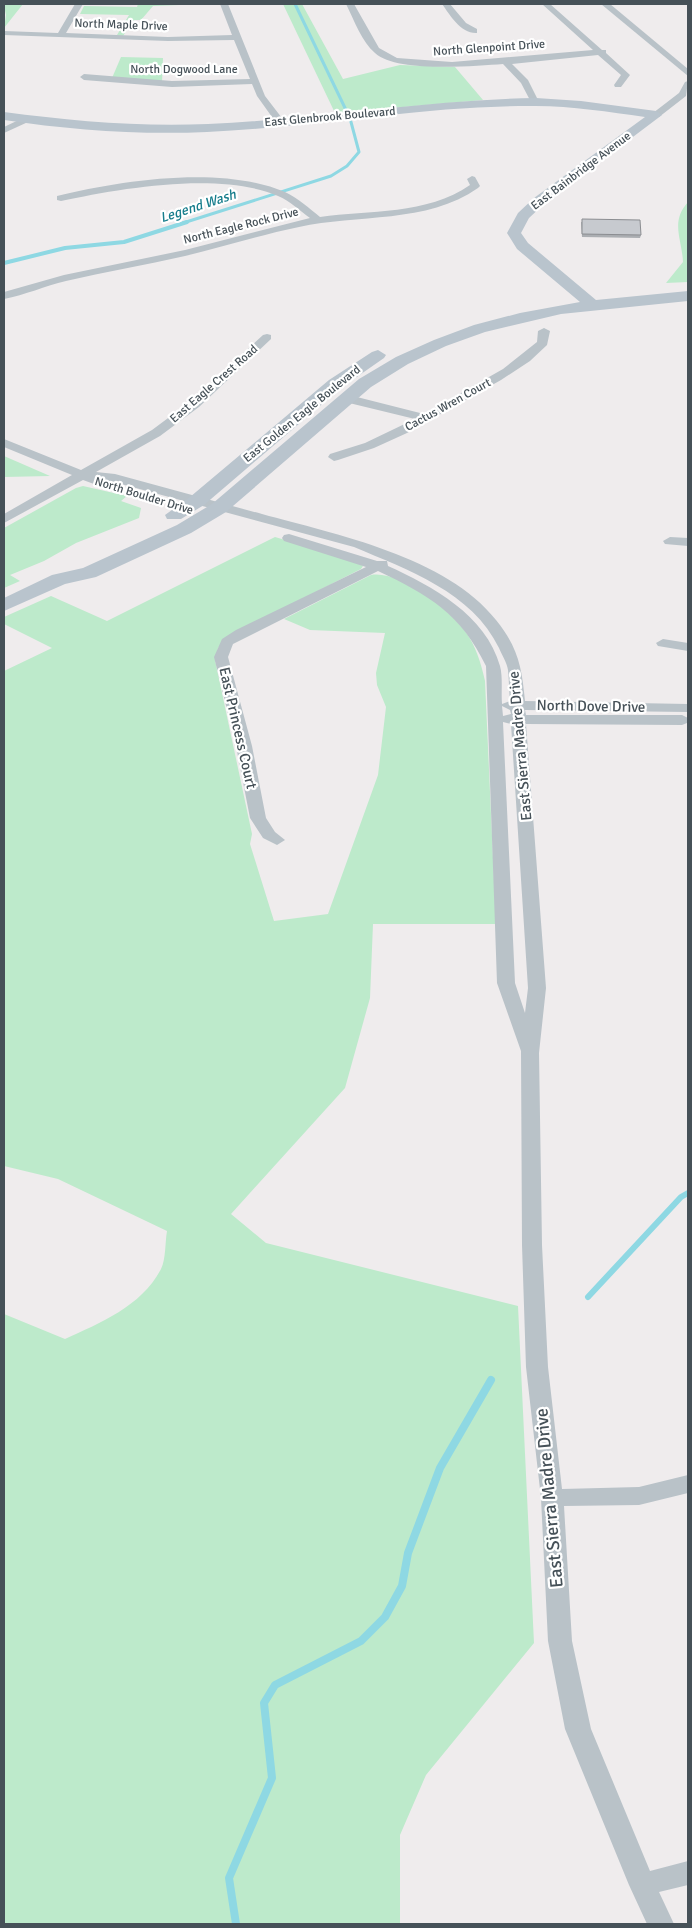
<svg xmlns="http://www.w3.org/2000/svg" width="692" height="1928" viewBox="0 0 692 1928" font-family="Signika,sans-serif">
  <rect width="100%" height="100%" fill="#efeced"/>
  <g fill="#bdeacb">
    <path d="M5 4H23L4 28 6 15 4 6Z"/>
    <path d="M138 4H205L153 6 141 20H134L123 36 117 35 129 15 80 14 84 6 137 7Z"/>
    <path d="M283 4H302L343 79 400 65 455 67 483 100 335 113Z"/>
    <path d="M121 57 163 58 162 82 112 78Z"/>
    <path d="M688 202V282L666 283 683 262C682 239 670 222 688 202Z"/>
    <path d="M4 456 50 476 4 477Z"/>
    <path d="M83 486 127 496 121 501 141 508 139 518 76 543 44 561 10 575 20 581 4 588V528L76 488Z"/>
    <path d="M275 537 350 559 363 566 361 569 228 636 218 648 215 660 252 834 250 844 274 921 328 914 378 775 386 707 377 685 376 673 385 633 310 630 284 619 371 575C399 570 448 608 465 631 476 646 481 663 485 681L496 924H373L370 998 345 1088 231 1214 266 1243 518 1306 534 1643 426 1775 400 1835V1924H4V1314L65 1339C100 1323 142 1306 161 1269 166 1259 165 1242 167 1231L58 1179 4 1166V671L52 648 4 624V617L51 596 107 621Z"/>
  </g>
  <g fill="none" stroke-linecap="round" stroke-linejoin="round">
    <g stroke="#8ed8e3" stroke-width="3">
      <path d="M295 4 346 110"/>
      <path d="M183 223 331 176 347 166 359 152 351 122"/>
    </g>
    <path stroke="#8ed8e3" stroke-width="4" d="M4 263 65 248 124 242 187 222"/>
    <path stroke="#8ed8e3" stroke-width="6" d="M588 1297 681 1197 688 1193"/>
    <path stroke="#8ed8e3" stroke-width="8" d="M236 1924 229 1878 272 1778 264 1703 275 1685 361 1641 385 1617 402 1586 408 1553 440 1468 491 1380"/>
    <g fill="#b9c2c8" fill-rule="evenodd">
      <path d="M75 4H83L66 33 168 37 232 35 220 4H228L265 96 285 122 277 124 257 96 252 84 172 87 84 80 80 77 84 74 172 81 250 79 234 40 168 41 4 35V31L58 33Z"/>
      <path d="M346 4H354L379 48 397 58 452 62 593 50 542 4H550L602 50H606V53L630 75 621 87H615L614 85 621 75 598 55 512 64 528 80 539 102 532 104 521 83 503 64C474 66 396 73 375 53 362 42 354 20 346 4Z"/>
      <path d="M442 4H450L466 23 477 29V33C461 34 450 15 442 4Z"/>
      <path d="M601 4H610L688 69V76Z"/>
      <path d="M688 81 686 96 659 117H653V113L679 93 685 82Z"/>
      <path d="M25 117 28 118V122L4 133V127Z"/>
      <path d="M472 176 475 177 480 186 478 188C427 224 357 214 299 227 260 235 223 247 185 256 145 265 105 272 66 281 45 286 25 295 4 299V292L64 275 185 250 310 218C300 211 290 201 278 196 220 171 122 188 61 201L57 200V196C122 180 222 165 285 192 298 198 309 208 320 217 369 210 427 215 470 185L467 179Z"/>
      <path d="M544 328 550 331 547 345 530 361 501 380 407 433 374 448 338 460 334 461 328 457 330 454 365 443 415 419 345 402V396L349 395 424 414 503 369 537 342 538 331Z"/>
      <path d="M267 334 271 335V339L199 407 160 436 96 472 115 474C164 487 213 501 262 514 335 534 447 557 496 620 518 647 522 668 525 701L688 704V712L525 710 526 715H682L688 718 687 723 682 725 526 724 546 988 539 1053 542 1245 548 1367 562 1489 639 1487 688 1475V1493L639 1505 564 1506 572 1641 591 1729 650 1871 688 1861V1885L659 1892 674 1924H647L629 1885 565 1729 548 1641 541 1498 526 1367 522 1245 521 1051 497 983 486 666C461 614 429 595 378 571L233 644 228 657 252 746 266 818 275 832 285 840 277 845 263 838 250 818 236 746 214 657 222 639 236 630 366 567 284 541 282 538 284 535 289 534 377 561H387L388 566C432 586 486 615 500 666 503 677 501 692 502 704L510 701C509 690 509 680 508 670 507 663 502 655 499 648 472 592 408 570 354 547L110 481 100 480 94 484 83 480 4 523V514L72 475 4 447V439L81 470 152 430 191 401 263 335ZM502 706 510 710 511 714 503 716ZM503 722 511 724 528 988 525 1013 515 983Z"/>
      <path d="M670 537 688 538V546L665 544 663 541Z"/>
      <path d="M663 639 688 643V651L658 646 656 643Z"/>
    </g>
    <g fill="#b9c4cd" fill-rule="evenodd">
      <path d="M536 98 581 101 656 111 662 115 544 204 529 218 521 233 528 243 596 300 688 291V301L561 314 485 332 446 346 408 364 371 387 226 512 191 533 96 577 65 584 4 611V598L52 575 83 568 177 525 212 504 359 379 396 357 434 340 474 325 520 313 580 302 517 249 507 233 518 213 534 198 645 117C609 112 572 106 536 106 426 105 317 127 207 132 139 135 71 130 4 120V112C72 121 139 127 208 124 317 119 426 100 536 98Z"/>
      <path d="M378 350 386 355 384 358 341 388 204 505 181 519H167L165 515 190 497 329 380 372 352Z"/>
    </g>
  </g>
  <path fill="#abaeb2" d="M581 222 641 235 640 238 582 237Z"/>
  <path fill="#c7cacf" stroke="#8b8d91" d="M582 219 640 220 641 235 582 234Z"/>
  <g text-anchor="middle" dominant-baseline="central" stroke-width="4.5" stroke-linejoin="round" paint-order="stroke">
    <g font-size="12" fill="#465158" stroke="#fff">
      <text transform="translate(121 25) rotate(2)">North Maple Drive</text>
      <text transform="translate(489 48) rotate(-4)">North Glenpoint Drive</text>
      <text x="184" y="69">North Dogwood Lane</text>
      <text transform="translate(330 117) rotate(-5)">East Glenbrook Boulevard</text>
      <text transform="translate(581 171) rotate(-37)">East Bainbridge Avenue</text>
      <text transform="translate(241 226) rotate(-14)">North Eagle Rock Drive</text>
      <text transform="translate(214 384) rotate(-41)">East Eagle Crest Road</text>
      <text transform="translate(448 405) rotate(-29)">Cactus Wren Court</text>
      <text transform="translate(302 414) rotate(-39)">East Golden Eagle Boulevard</text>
      <text transform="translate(144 496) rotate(17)">North Boulder Drive</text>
    </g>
    <g font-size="14" font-style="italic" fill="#177d8c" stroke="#fff">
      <text transform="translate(198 206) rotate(-18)">Legend Wash</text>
    </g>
    <g font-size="15" fill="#465158" stroke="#fff">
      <text transform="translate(591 706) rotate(1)">North Dove Drive</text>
      <text transform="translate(238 728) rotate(77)">East Princess Court</text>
      <text transform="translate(520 746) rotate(-95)">East Sierra Madre Drive</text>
    </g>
    <g font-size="18" fill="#465158" stroke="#fff">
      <text transform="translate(549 1498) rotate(-95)">East Sierra Madre Drive</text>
    </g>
  </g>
  <rect width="692" height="1928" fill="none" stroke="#465158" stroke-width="10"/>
</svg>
